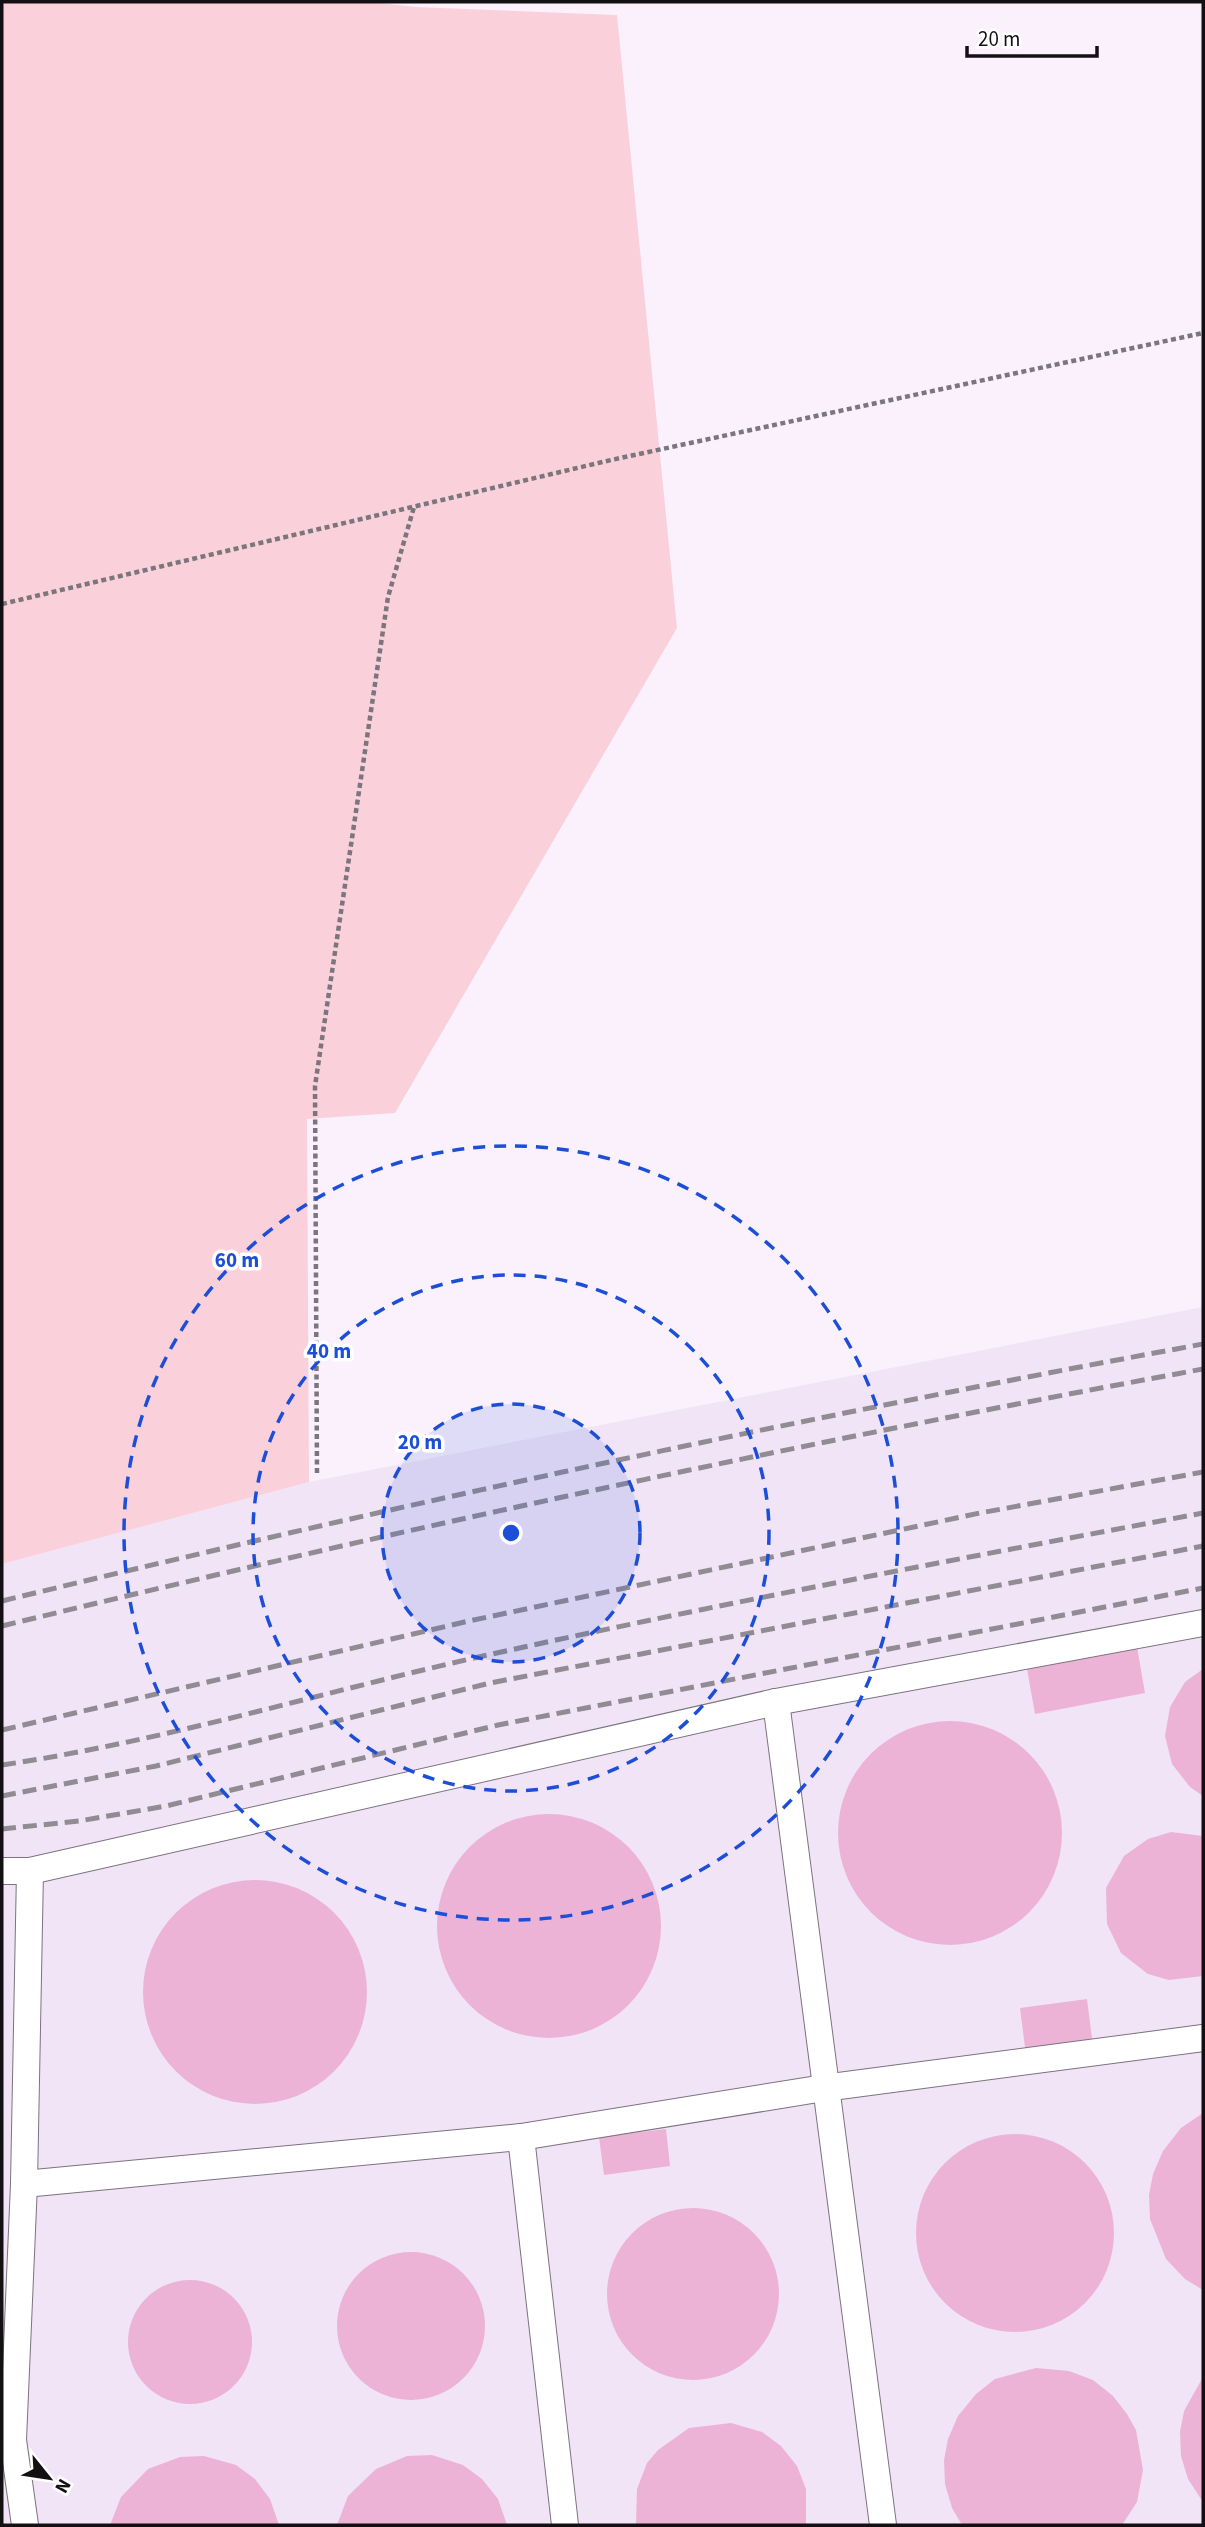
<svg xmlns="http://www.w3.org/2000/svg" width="1205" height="2527" viewBox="0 0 1205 2527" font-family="'Source Sans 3',sans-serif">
  <rect width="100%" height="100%" fill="#faf1fd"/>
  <path fill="#f1e4f6" d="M1203 1307V2525H2V1564L309 1482Z"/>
  <path fill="#fad1da" d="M2 2H371L416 7 617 15 677 628 395 1113 307 1119 309 1482 2 1564Z"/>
  <g fill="#ecb3d7">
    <path d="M1137 1647 1145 1693 1035 1714 1027 1669Z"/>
    <path d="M1203 1669V1796L1190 1787 1172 1764 1165 1736 1170 1707 1185 1682Z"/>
    <circle cx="950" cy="1833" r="112"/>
    <circle cx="549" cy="1926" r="112"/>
    <path d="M1171 1832 1203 1836V1976L1169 1980 1148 1974 1121 1953 1107 1924 1106 1888 1124 1856 1148 1839Z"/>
    <circle cx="255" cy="1992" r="112"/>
    <path d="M1087 1999 1093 2046 1026 2055 1020 2008Z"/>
    <path d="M1203 2113V2290L1185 2279 1166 2259 1150 2219 1149 2195 1153 2174 1163 2151 1181 2128Z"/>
    <path d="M666 2129 670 2166 604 2175 599 2137Z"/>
    <circle cx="1015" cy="2233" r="99"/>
    <circle cx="693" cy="2294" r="86"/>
    <circle cx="411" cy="2326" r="74"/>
    <circle cx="190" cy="2342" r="62"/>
    <path d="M1036 2368 1069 2371 1093 2380 1113 2396 1127 2414 1136 2430 1143 2470 1137 2502 1122 2525H962L952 2508 945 2484 944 2460 948 2439 958 2416 976 2394 995 2379Z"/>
    <path d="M1203 2377V2502L1188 2479 1181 2456 1180 2432 1184 2411Z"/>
    <path d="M731 2423 762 2432 781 2446 797 2466 806 2489V2525H636L637 2489 647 2463 658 2450 689 2428Z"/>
    <path d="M432 2455 463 2465 482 2479 498 2499 507 2525H337L348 2496 376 2469 407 2456Z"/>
    <path d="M204 2456 236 2465 255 2479 270 2499 279 2525H110L121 2497 148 2469 180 2457Z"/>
  </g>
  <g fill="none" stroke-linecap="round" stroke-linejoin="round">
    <g stroke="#7b737e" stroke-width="28">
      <g id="lane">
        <path d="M776 1702 883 2525"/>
        <path d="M2 1871H30L776 1702 1203 1623"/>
        <path d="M521 2137 565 2525"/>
        <path d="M24 2184 521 2137 824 2088 1203 2038"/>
        <path d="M25 2525 13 2440 24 2184 30 1871"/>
      </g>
    </g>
    <g stroke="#7b757d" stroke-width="4.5" stroke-dasharray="5 3.5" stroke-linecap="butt">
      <path d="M2 604 611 460 1203 333"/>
      <path d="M317 1473 315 1086 388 597 414 507"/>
    </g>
    <use href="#lane" stroke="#fff" stroke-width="26"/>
    <g stroke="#918b93" stroke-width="5" stroke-dasharray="14 7" stroke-linecap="butt">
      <path d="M2 1601C400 1504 800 1418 1203 1344"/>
      <path d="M2 1626C400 1529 800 1443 1203 1369"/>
      <path d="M2 1730 469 1621 980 1513 1203 1472"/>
      <path d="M2 1765C165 1741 322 1692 483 1656 722 1603 963 1558 1203 1513"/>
      <path d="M2 1796 156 1766 490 1683 1203 1546"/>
      <path d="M2 1829 79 1821 166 1806 498 1725 1203 1588"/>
    </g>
  </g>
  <circle cx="511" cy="1533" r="129" fill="#1d4ed8" fill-opacity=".12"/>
  <g fill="none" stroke="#1d4ed8" stroke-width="3.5" stroke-dasharray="12 9">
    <circle cx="511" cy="1533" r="129"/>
    <circle cx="511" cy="1533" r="258"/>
    <circle cx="511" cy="1533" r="387"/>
  </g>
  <circle cx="511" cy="1533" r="10" fill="#1d4ed8" stroke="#fff" stroke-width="3.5"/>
  <g font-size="21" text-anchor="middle" font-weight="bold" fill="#1d4ed8" stroke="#fff" stroke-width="7" stroke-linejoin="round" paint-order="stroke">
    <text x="237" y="1267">60 m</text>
    <text x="329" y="1358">40 m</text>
    <text x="420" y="1449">20 m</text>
  </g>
  <rect width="1205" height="2527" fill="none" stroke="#131014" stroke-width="7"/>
  <g transform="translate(49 2478) rotate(120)" stroke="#ffffff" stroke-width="5" paint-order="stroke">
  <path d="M0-5L12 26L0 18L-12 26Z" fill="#131014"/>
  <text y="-10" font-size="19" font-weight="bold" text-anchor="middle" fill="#131014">N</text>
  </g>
  <path d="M967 46v10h130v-10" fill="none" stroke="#131014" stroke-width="3.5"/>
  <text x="978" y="46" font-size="21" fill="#131014" stroke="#ffffff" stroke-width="5" paint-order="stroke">20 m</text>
</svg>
